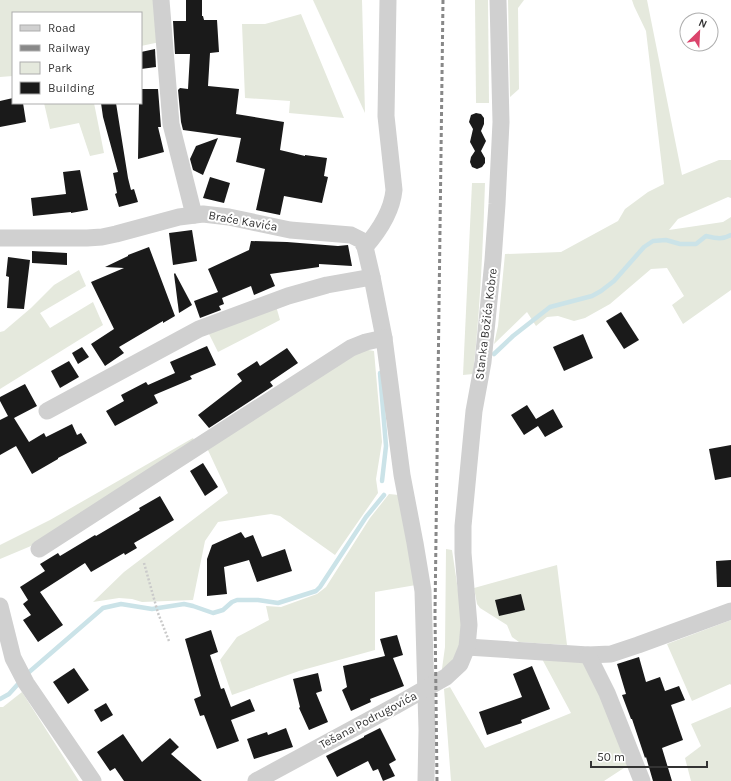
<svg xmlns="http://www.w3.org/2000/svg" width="731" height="781" viewBox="0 0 731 781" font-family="Karla,sans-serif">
  <rect width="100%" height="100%" fill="#fff"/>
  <g fill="#e5e9dd">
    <path d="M0 0H156L160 42 141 46V13H13V76L0 77Z"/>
    <path d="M313 0H362L365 113Z"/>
    <path d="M475 0H488L489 103H476Z"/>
    <path d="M508 0H524L518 8 519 89 510 97Z"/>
    <path d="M632 0H647L682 175 719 160H731V198L728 197 678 219 669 230 723 222 731 217V290L683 324 672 305 684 296 667 268 651 269 610 304 585 318 574 321 558 316 547 317 536 326 527 312 494 344 498 326 505 254 561 252 618 221 625 209 648 192 664 184 646 31 634 6Z"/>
    <path d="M301 14 344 118 289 113 290 101 245 98 242 24H265Z"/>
    <path d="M44 103H94L104 153 90 156 79 123 50 129Z"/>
    <path d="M472 183H485C483 247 480 311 473 374L463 375Z"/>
    <path d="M79 270 86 286 40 313 50 328 93 302 103 325 0 389V332L4 331 31 308 54 285Z"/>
    <path d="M276 306 280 320 218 352 208 332Z"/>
    <path d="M363 349 374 351 382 442 376 479 378 493 335 555 280 516 271 514 218 522 205 541 193 600 142 602 132 599 119 598 93 602 124 572 228 493 207 448Z"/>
    <path d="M193 438 195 442 31 546 0 559V545L50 520Z"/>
    <path d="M389 494 399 495 416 585 375 592V650L299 671 232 695 220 660 237 637 269 620 266 606 281 607 317 594 326 587 370 518Z"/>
    <path d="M446 549 452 550 462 617 459 646 454 658 441 676 445 647Z"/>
    <path d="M557 565 567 645 519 642 512 637 507 625 480 608 477 604 474 588Z"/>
    <path d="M731 620V685L730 684 692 701 667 644Z"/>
    <path d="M541 657 585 663 630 764 604 781H451L444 689 450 687 485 748 571 713Z"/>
    <path d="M22 692 79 781H0V707H3Z"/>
    <path d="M731 707V781H691L685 758 701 746 691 724Z"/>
  </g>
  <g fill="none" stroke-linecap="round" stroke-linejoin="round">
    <g stroke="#cbe3e8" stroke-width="4.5">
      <path d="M494 354 513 336 550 307 592 296 601 291 614 281 644 247 653 241 666 240 680 244H696L706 236C715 238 723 240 731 235"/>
      <path d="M380 373 386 446 382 481"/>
      <path d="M28 673 103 608 121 604 152 609 184 604 193 606 213 613 223 610 232 602 237 600H258L278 603 316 591 320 587 366 517 384 495"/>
      <path d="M0 699 9 694 19 683"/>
    </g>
  </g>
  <g fill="#1a1a1a">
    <path d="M186 0H202V16H203L204 20H217L219 52 210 53 208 86 239 89 236 114 284 122 280 150 305 156V155L327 158 324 176 328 177 322 203 284 196 280 215 256 210 265 169 236 162 241 138 183 130 181 122 178 90 180 88 188 89 190 54H175L173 21H186Z"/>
    <path d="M155 49 156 67 141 69V52Z"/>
    <path d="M141 89H158L161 127H158L164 152 138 159 139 103H141Z"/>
    <path d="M13 98V103H23L26 122 0 127V101Z"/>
    <path d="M101 103H116L128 178 131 190 134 189 138 202 119 207 115 194 117 193 113 173 118 172 103 117Z"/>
    <path d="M476 113 481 114 484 118V124L481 131 486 141 481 151 485 158V163L482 167 477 169 472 167 470 162 471 157 475 151 470 142 473 129 469 122 471 115Z"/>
    <path d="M218 138 203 175 193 170 190 159 196 146Z"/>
    <path d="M80 170 88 210 71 213V212L33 216 31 198 66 194 63 172Z"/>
    <path d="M210 177 230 183 224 203 203 198Z"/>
    <path d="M192 230 197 261 173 265 169 233Z"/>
    <path d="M251 241 287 242 338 246 348 245 352 266 319 264V267L270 274 275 286 254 295 251 286 222 298 224 304 219 306 221 310 200 318 194 301 218 292 208 269 249 250Z"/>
    <path d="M149 247 175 316 163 323V321L119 347 124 353 105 366 91 344 114 329 91 282 124 268 105 267 128 256V255Z"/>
    <path d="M32 251 67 253V265L32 263Z"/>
    <path d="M8 257 30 260 24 309 7 308 9 277 6 276Z"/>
    <path d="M175 273 192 305 179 313 174 274Z"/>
    <path d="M621 312 639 340 624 349 606 321Z"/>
    <path d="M583 334 593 358 564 371 553 347Z"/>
    <path d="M207 346 216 365 190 376 192 379 154 395 158 403 115 426 106 411 124 401 121 395 146 382 148 385 175 373 170 362Z"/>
    <path d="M82 347 89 357 78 364 72 353Z"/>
    <path d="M287 348 298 363 270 382 273 386 209 428 198 415 242 381 237 374 257 361 260 366Z"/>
    <path d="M69 361 79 377 60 388 51 371Z"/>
    <path d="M25 384 37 406 14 418 29 442 44 433 46 437 72 424 77 435 81 433 87 443 58 458V459L32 474 16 446 0 455V420L8 416 0 401V397Z"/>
    <path d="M527 405 536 419 553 409 563 427 545 437 538 426 524 435 511 415Z"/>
    <path d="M731 445V477L715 480 709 449Z"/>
    <path d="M203 463 218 487 205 496 190 471Z"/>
    <path d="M160 496 174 520 134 543 137 548 125 555 124 553 91 572 85 563 40 592 63 625 38 642 23 620 31 615 23 604 28 600 20 587 45 571 40 564 58 553 60 556 95 535 96 536 140 510 139 508Z"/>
    <path d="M241 532 245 538 253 535 262 557 285 549 292 571 257 582 249 560 224 567 227 594 207 596V559L212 545Z"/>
    <path d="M731 560V587H717L716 561Z"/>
    <path d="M521 594 525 610 499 616 495 600Z"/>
    <path d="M211 630 218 652 210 655 221 689 224 688 231 707 250 699 255 711 231 720 239 741 217 749 204 715 200 716 194 699 201 696 185 639Z"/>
    <path d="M397 635 403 655 393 658 404 686 370 699 371 702 351 711 342 690 347 687 343 666 385 656 380 639Z"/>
    <path d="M639 657 646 682 660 677 665 691 679 686 685 700 671 705 683 740 662 748 672 781H653L646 757 645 758 632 719H631L622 695 626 694 617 664Z"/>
    <path d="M532 666 550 709 521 720 522 723 487 735 479 712 522 697 513 674Z"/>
    <path d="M74 668 89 690 68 704 53 682Z"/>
    <path d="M318 673 322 691 316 693 328 722 309 730 299 708 300 707 293 679Z"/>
    <path d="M106 703 113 715 101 722 94 710Z"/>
    <path d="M286 728 293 747 254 759 247 739 267 732 268 735Z"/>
    <path d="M380 728 396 760 389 764 395 776 383 781 378 769 373 771 368 761 337 777 326 756 364 737V736Z"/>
    <path d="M123 734 142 762 170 738 179 747 171 754 202 781H124L115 768 110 771 97 752Z"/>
  </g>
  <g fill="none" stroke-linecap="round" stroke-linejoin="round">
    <path stroke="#cacaca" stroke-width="2.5" stroke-dasharray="2 2" stroke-linecap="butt" d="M144 563 158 613 169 641"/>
    <g stroke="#d0d0d0" stroke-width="17">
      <path d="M161 0 171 124 194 215"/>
      <path d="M0 238H87L102 237 116 234 179 217 203 214 229 217 290 230 351 235 361 240 365 247 372 277 384 338 402 475 415 543 423 591 427 730 426 781"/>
      <path d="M365 247C379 231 392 211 394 190L386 116 388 0"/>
      <path d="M47 411 199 329 288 296 327 285 372 277"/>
      <path d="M39 549 351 348 366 342 384 338"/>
      <path d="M0 606 13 658 26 683 93 781"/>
      <path d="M467 647 588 655 611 654 638 645 731 611"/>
      <path d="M588 655 607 693 642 781"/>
      <path d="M256 781 395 706 446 677 460 664 467 647 469 625 463 553V526L474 411 483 362 493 260 497 204 501 122 498 0"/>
    </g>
    <path stroke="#888" stroke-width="3" stroke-dasharray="4 3" stroke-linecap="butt" d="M437 781 435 614 443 0"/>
  </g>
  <g text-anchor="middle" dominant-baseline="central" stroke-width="4" stroke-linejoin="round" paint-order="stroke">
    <g font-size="12" fill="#333" stroke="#fff">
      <text transform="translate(243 221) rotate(10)">Braće Kavića</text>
      <text transform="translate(486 324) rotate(-83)">Stanka Božića Kobre</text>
      <text transform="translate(368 720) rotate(-28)">Tešana Podrugovića</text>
    </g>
  </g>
  <rect x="12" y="12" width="130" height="92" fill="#ffffff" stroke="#adadad"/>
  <rect x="20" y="25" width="20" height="6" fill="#d0d0d0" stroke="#adadad"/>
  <text x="48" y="32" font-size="12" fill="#333333">Road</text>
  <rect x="20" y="45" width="20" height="6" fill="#888888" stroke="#adadad"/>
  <text x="48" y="52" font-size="12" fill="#333333">Railway</text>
  <rect x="20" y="62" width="20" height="12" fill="#e5e9dd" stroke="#adadad"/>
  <text x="48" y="72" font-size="12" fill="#333333">Park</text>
  <rect x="20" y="82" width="20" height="12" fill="#1a1a1a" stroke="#adadad"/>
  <text x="48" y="92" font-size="12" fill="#333333">Building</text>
  <g transform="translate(699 32) rotate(24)"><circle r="19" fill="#ffffff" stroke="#adadad"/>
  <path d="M0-3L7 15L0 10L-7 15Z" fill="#db446c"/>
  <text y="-6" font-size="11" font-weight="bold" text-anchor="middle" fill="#333333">N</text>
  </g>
  <path d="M591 761v6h116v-6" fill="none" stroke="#333333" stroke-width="2"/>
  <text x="597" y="761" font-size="12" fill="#333333" stroke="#ffffff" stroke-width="3" paint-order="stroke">50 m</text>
</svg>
